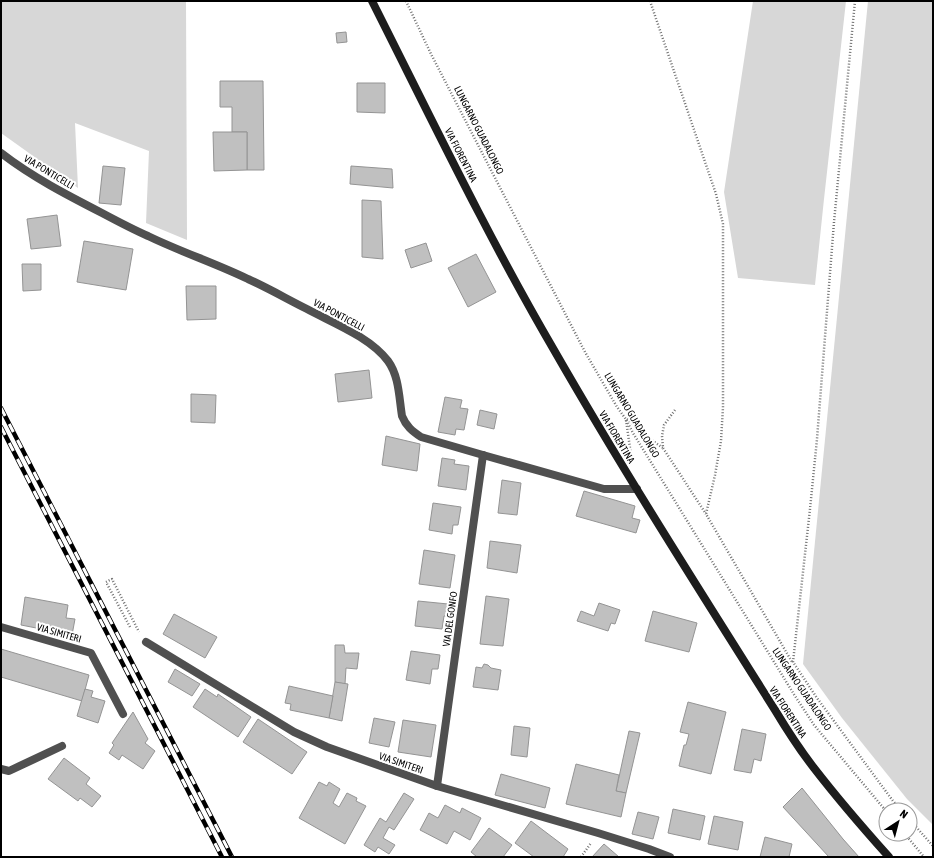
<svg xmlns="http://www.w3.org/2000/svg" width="934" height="858" viewBox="0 0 934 858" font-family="'Asap Condensed',sans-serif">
  <rect width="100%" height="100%" fill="#fff"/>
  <g fill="#d7d7d7">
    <path d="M1 1H186L187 240 146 223 149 151 75 123 78 188 1 133Z"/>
    <path d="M753 1H846L824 199 815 285 738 278 724 192Z"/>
    <path d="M868 1H933V825L907 799 842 718 803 664Z"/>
  </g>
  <g fill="#c0c0c0" stroke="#949494">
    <path d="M346 32 347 42 337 43 336 33Z"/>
    <path d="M220 81H263L264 170H247V132H232V107H220Z"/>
    <path d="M357 83H385V113L357 112Z"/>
    <path d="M213 132H247V170L214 171Z"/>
    <path d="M103 166 125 168 121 205 99 203Z"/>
    <path d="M351 166 392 169 393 188 350 184Z"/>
    <path d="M362 200 381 201 383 259 362 257Z"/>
    <path d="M57 215 61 246 31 249 27 219Z"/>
    <path d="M84 241 133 249 126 290 77 282Z"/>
    <path d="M426 243 432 261 411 268 405 250Z"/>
    <path d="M476 254 496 292 468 307 448 268Z"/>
    <path d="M22 264H41V290L23 291Z"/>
    <path d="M186 286H216V319L187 320Z"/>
    <path d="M369 370 372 398 338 402 335 374Z"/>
    <path d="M191 394 216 395 215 423 191 422Z"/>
    <path d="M445 397 462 400 460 408 468 409 464 430 456 429 455 435 438 432Z"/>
    <path d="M480 410 497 414 494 429 477 425Z"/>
    <path d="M386 436 420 444 417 471 382 465Z"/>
    <path d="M442 458 455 460 454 464 469 466 466 490 438 486Z"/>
    <path d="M502 480 521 483 517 515 498 513Z"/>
    <path d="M584 491 635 506 632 518 640 520 636 533 576 516Z"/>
    <path d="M433 503 461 507 458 525H453L452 534 429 530Z"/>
    <path d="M490 541 521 545 517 573 487 568Z"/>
    <path d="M424 550 455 555 450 588 419 584Z"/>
    <path d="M486 596 509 599 503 646 480 644Z"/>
    <path d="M25 597 68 605 66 618 75 619 72 635 21 625Z"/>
    <path d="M418 601 448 604 447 616H444L442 629 415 626Z"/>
    <path d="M599 603 620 610 615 624 611 623 608 631 577 621 581 611 594 616Z"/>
    <path d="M653 611 697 623 689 652 645 641Z"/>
    <path d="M174 614 217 637 205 658 163 634Z"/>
    <path d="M335 645H344L345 653H359L357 669 346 668 345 684 335 682Z"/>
    <path d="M1 649 89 675 82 701 1 677Z"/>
    <path d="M411 651 440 655 438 669H432L430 684 406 680Z"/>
    <path d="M484 664 488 665 491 668 501 670 498 690 473 687 476 667 482 668Z"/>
    <path d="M175 669 200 684 192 696 168 682Z"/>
    <path d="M335 682 348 684 342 721 329 718Z"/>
    <path d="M289 686 333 696 329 718 290 710 291 704 285 703Z"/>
    <path d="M85 689 93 691 91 697 105 701 98 723 77 716Z"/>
    <path d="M205 689 217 697 218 694 251 717 238 737 193 707Z"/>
    <path d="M688 702 726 712 711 774 679 766 684 745H686L689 734 680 732Z"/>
    <path d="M133 712 148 739 145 743 155 751 143 769 122 755 119 760 109 753 114 745 112 743Z"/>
    <path d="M374 718 395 722 389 747 369 743Z"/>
    <path d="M258 719 307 752 292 774 243 742Z"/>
    <path d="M403 720 436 725 431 757 398 752Z"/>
    <path d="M514 726 530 728 527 757 511 755Z"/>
    <path d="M742 729 766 734 761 761 754 759 751 773 734 770Z"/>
    <path d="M629 731 640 733 626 793 616 791Z"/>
    <path d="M64 758 90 778 86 784 101 796 92 807 80 798 78 801 48 779Z"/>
    <path d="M576 764 619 775 616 791 626 793 621 817 566 804Z"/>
    <path d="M501 774 550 788 545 808 495 795Z"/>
    <path d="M319 782 327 786 329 782 340 789 333 803 339 807 347 793 357 798 356 801 366 806 345 844 299 818Z"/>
    <path d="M802 788 843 839 859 857H829L783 807Z"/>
    <path d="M404 793 414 799 394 830 389 827 383 838 395 845 389 854 378 847 375 852 364 845 380 818 386 822Z"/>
    <path d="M445 805 460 813 462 808 481 818 470 840 454 831 447 844 420 830 429 813 438 818Z"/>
    <path d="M673 809 705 816 700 840 668 833Z"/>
    <path d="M638 812 659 817 653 839 632 834Z"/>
    <path d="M714 816 743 822 738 850 708 844Z"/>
    <path d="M531 821 568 849 563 857H534L515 843Z"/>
    <path d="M489 828 512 845 503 857H477L471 852Z"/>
    <path d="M765 837 792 844 789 857H760Z"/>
    <path d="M604 844 619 857H592Z"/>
  </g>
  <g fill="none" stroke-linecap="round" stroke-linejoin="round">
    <g stroke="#727272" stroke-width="2.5" stroke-dasharray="1 2" stroke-linecap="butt">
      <path d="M406 1 431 54 585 352 617 407 625 418 633 433 795 696 814 725 886 811"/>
      <path d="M650 1 716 194 723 224V407L721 441 715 475 706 514 792 662"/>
      <path d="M855 1 834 222 817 439 810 509 793 662 817 698 893 801 901 810"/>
      <path d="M675 410 664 425 662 436 663 448 706 514"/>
      <path d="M627 419 650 439 663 448"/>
      <path d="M626 420 631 455"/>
      <path d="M130 627 106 582 112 579 139 632"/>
      <path d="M910 820 933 846"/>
      <path d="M905 834 924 857"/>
      <path d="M581 857 591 843"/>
    </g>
    <path stroke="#505050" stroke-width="8" d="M1 769 9 771 62 746"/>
    <g stroke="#505050" stroke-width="8">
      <path d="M1 153C32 177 67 195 102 213 117 221 132 229 148 236 181 252 215 263 248 279 268 288 287 299 307 309 333 323 370 337 388 361 399 376 399 397 402 416 406 426 412 431 421 437L483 455 604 489H637"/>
      <path d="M1 627 91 653 123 714"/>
      <path d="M146 642 294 732 327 747 437 786 598 833 649 849 670 857"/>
      <path d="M437 786 483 455"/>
    </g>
    <path stroke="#1d1d1d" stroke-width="8" d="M372 1C431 118 488 237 554 350 624 472 700 591 775 710 787 730 800 750 814 768 838 799 863 828 889 857"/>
    <g stroke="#000" stroke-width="4.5">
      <g id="rail">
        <path d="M1 408 232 857"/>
        <path d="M1 427 222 857"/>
      </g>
    </g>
    <use href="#rail" stroke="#fff" stroke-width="3" stroke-dasharray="9" stroke-linecap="butt"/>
  </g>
  <g text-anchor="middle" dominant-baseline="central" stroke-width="4" stroke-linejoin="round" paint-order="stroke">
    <g font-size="10" fill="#000" stroke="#fff">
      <text transform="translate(479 130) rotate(63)">LUNGARNO GUADALONGO</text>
      <text transform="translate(461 155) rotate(63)">VIA FIORENTINA</text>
      <text transform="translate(49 172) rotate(31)">VIA PONTICELLI</text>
      <text transform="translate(339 315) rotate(28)">VIA PONTICELLI</text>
      <text transform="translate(632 415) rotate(59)">LUNGARNO GUADALONGO</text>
      <text transform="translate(617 437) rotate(59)">VIA FIORENTINA</text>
      <text transform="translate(450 619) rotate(-82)">VIA DEL GONFO</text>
      <text transform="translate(59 633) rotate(16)">VIA SIMITERI</text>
      <text transform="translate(802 689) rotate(56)">LUNGARNO GUADALONGO</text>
      <text transform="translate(788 712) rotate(57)">VIA FIORENTINA</text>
      <text transform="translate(401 763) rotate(19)">VIA SIMITERI</text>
    </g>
  </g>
  <rect width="934" height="858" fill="none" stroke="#000000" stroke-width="4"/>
  <g transform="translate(898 822) rotate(36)"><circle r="19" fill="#ffffff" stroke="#999999"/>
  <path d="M0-3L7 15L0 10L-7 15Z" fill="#000000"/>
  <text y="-6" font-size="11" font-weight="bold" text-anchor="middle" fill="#000000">N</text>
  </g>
</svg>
